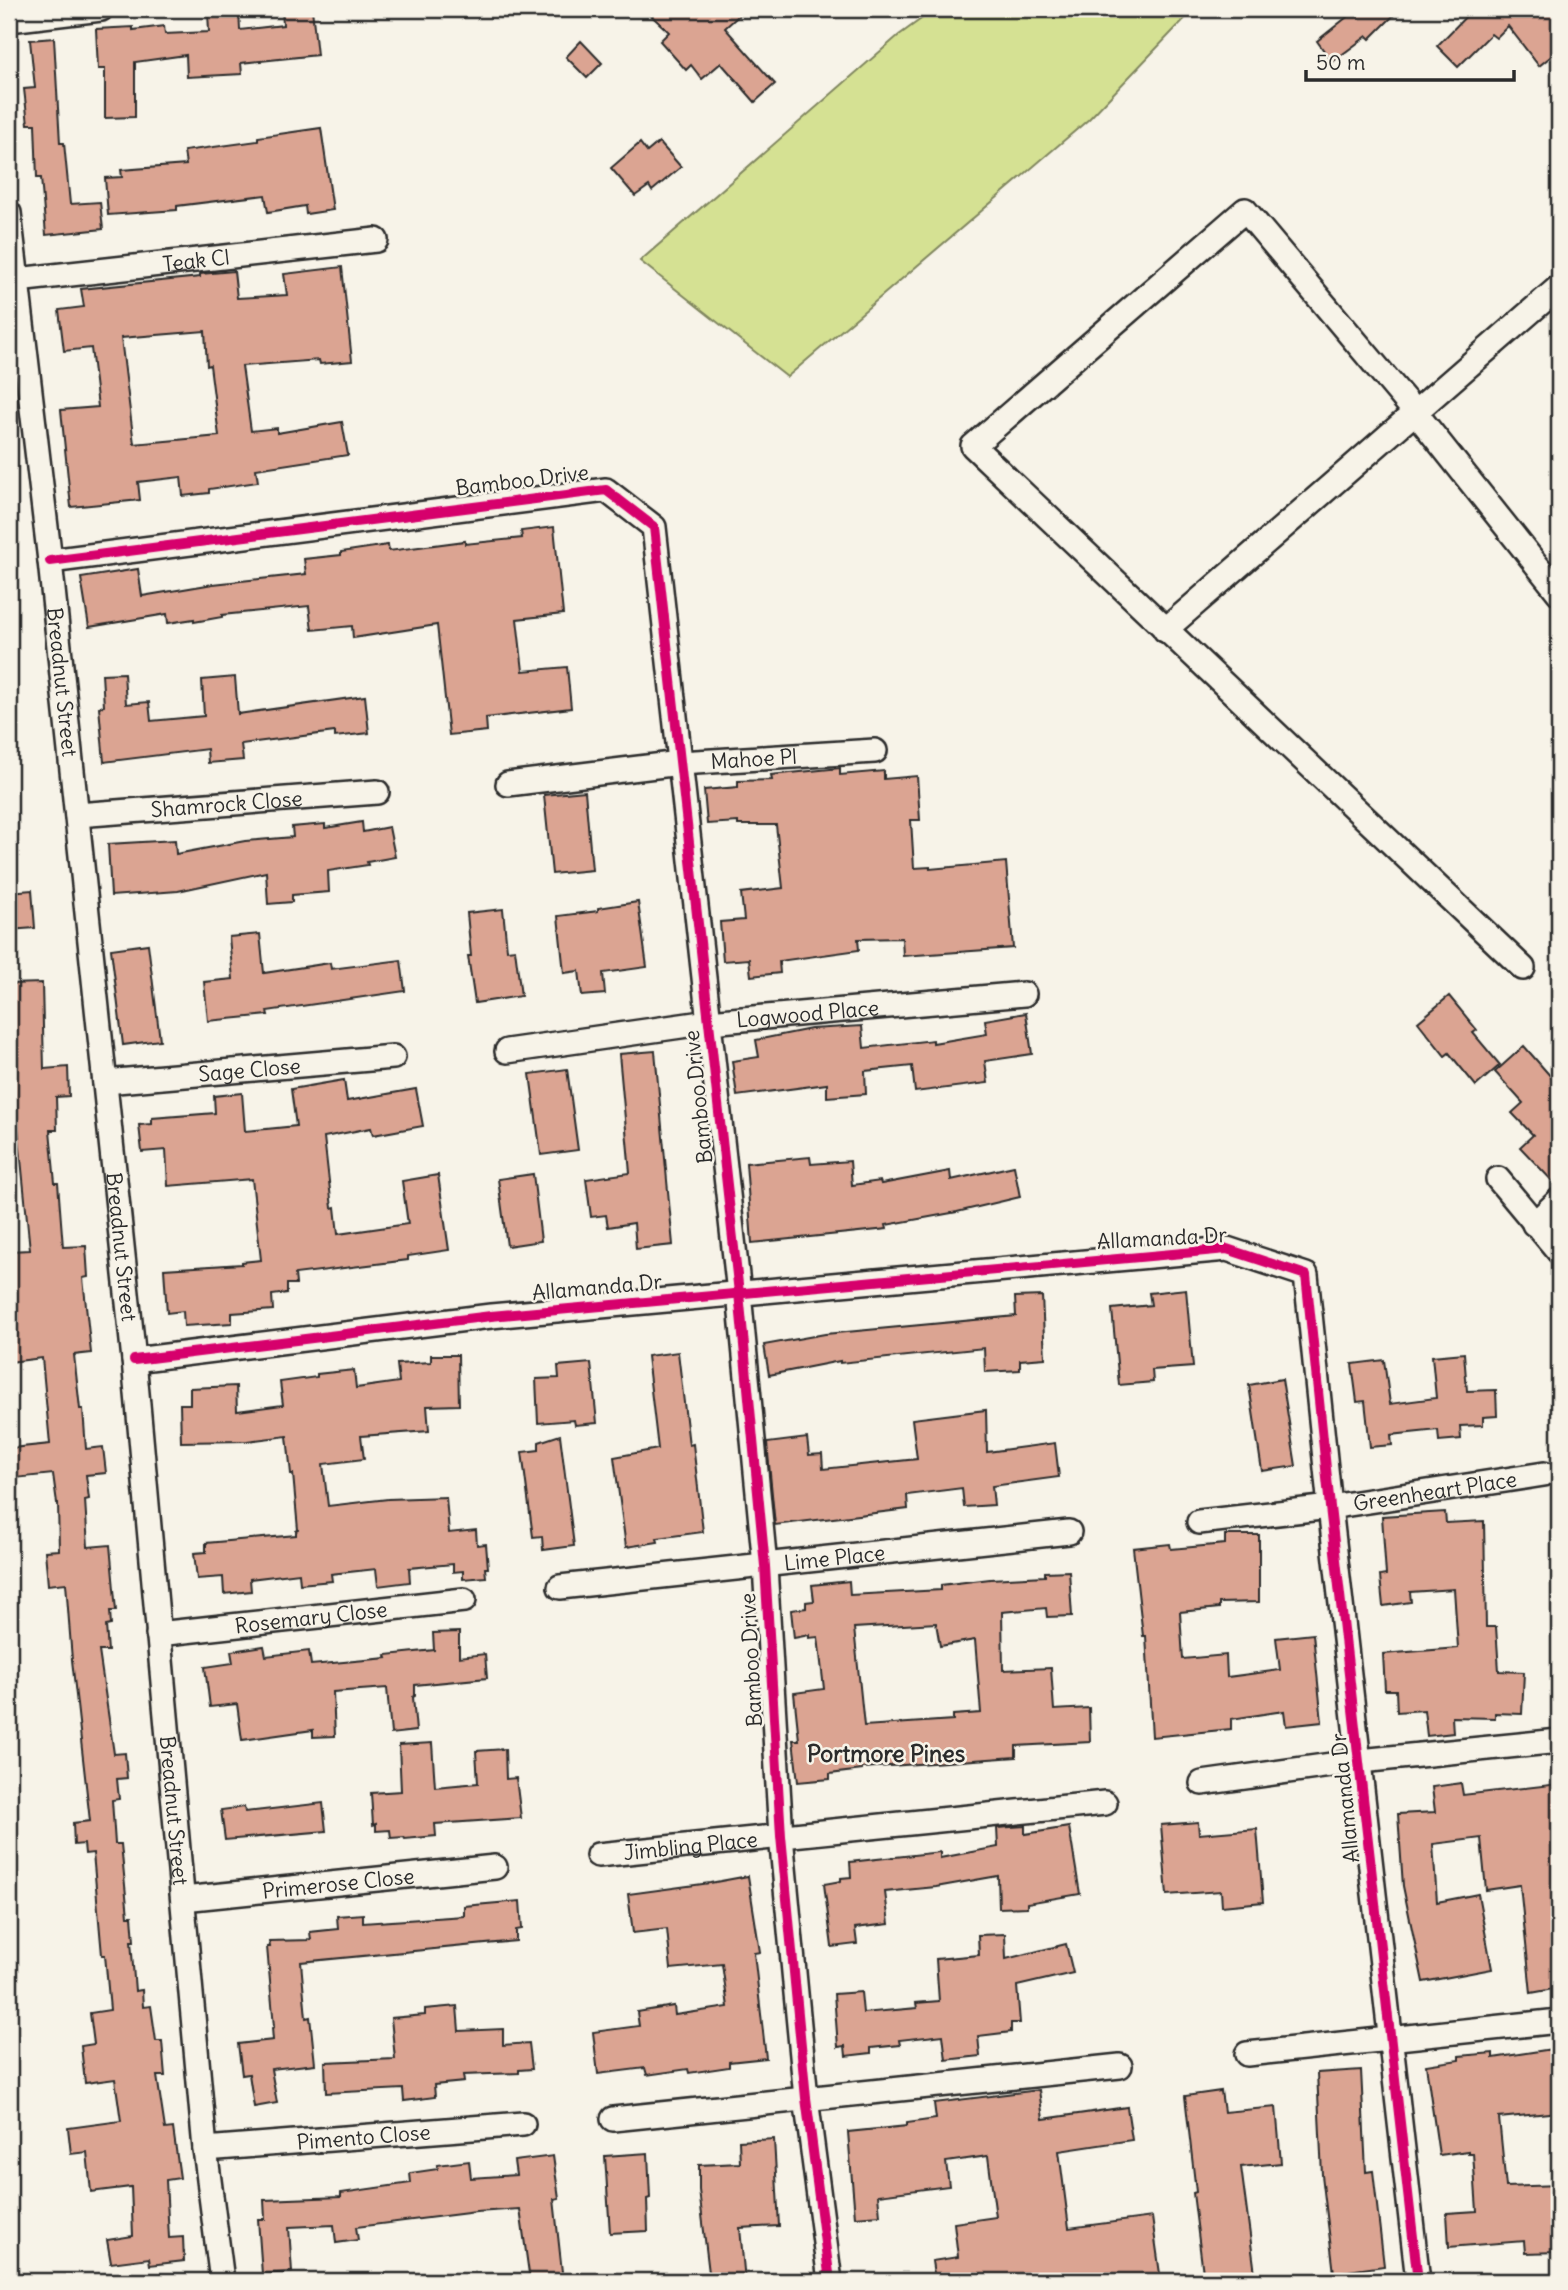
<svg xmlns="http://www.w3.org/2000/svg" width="1568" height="2290" viewBox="0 0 1568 2290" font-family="Delius,sans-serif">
  <rect width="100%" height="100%" fill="#f7f3e8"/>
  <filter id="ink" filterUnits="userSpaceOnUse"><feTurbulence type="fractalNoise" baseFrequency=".0143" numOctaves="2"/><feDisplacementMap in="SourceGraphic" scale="14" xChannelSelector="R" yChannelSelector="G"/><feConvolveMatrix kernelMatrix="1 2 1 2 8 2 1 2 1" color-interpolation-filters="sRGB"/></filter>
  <g filter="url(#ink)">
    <path fill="#d5e193" stroke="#80865f" stroke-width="2" d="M935 9H1194L1089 119 787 377 640 261 899 35Z"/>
    <g fill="#dba492" stroke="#2b2b2b" stroke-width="2" fill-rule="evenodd">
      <path d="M282 9H312L317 55 241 63 242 74 187 77 186 55 135 62V117L105 118V69H98L96 29 133 27V30L164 26 165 34 209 32 208 12 239 10 240 30 283 25Z"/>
      <path d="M644 9H746L725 28 775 84 755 102 721 63 702 79 691 65 686 70 660 41 669 32Z"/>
      <path d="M1357 9H1400L1370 39 1367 36 1332 62 1317 41Z"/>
      <path d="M1473 9H1559V50L1539 66 1508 26 1496 38 1491 34 1458 67 1437 46Z"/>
      <path d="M54 38 60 143H64L70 204 100 202 103 229 46 235 41 178H37L35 124H28L24 89 35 88 30 40Z"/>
      <path d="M581 41 602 63 587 78 566 57Z"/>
      <path d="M321 128 333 210 306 214 305 206 268 212 265 195 177 206V210L108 215 105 178 122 177 121 170 186 165 184 151 258 141V137Z"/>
      <path d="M659 142 681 167 652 191 649 186 635 196 611 168 640 143 647 152Z"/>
      <path d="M342 267 352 361 320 364 319 360 242 366 251 431 277 428V433L342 422 348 455 256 469 258 482 209 489V493L183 496 181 477 138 482 140 500 71 507 61 410 98 407 91 348 64 351 59 310 84 307 81 289 200 277V274L234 271 237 298 287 295 284 274ZM205 331 207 366 210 365 219 436 134 444 121 338Z"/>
      <path d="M554 527 563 614 517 619 523 671 567 667 571 708 486 718 487 731 449 735 437 625 353 638 352 626 312 630 309 606 222 615V617L194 622V619L168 623 167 614 89 627 81 578 138 569 142 596 213 584 306 574 304 559 341 555V552L388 545 389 551 465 541V544L522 538 521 531Z"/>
      <path d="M124 673 126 704 149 702 151 721 204 716 202 680 235 677 238 714 365 696 369 733 335 737V732L241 744 243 760 208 763 207 749 104 762 99 707 104 706 102 674Z"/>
      <path d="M840 768V775L884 771V779L917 776 920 820H911L914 868 930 867V869L1006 862 1013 948 903 956 902 938 858 939 859 950 779 961 780 973 751 976 749 959 723 961 720 922 744 920 741 893 783 888 776 825H738V822L707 824 704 790 738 787V781L772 780 771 775Z"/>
      <path d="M585 791 592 870 552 874 544 795Z"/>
      <path d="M362 822 363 832 389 827 395 857 367 862 368 865 328 871 329 892 292 895V902L268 904 266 872 178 891 111 896 108 844 175 840 176 854 245 841 293 837 292 827 325 824V828Z"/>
      <path d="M32 890 35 928 9 930V892Z"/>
      <path d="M638 902 647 967 603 973 605 994 582 996 579 971 564 973 558 916 598 911V908Z"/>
      <path d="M503 909 507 950 515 949 521 996 475 1003 468 956H471L467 913Z"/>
      <path d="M260 934 264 973 330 963 331 969 401 960 405 991 267 1011 268 1015 208 1021 204 982 233 979 229 937Z"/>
      <path d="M148 944 160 1040 123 1045 111 949Z"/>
      <path d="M42 983 44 1069 68 1067 69 1096 56 1097 57 1130H50L55 1183H58L63 1247 86 1246 88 1277 83 1278 91 1353 74 1355 80 1409H83L86 1449 103 1447 106 1473 86 1475 89 1499 85 1500 88 1547 110 1545 116 1611H110L111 1625 106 1626 108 1651H99L114 1754 125 1753 127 1778 117 1779 119 1799 112 1800 115 1844H121L128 1916H132L134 1941H131L135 1991 142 1990 143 2007 151 2006 156 2041H162L165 2076H157L165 2129 173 2128 180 2178 166 2180 169 2238 183 2237 184 2261 150 2265 149 2258 111 2263 107 2240 133 2236 131 2187 91 2192 87 2152 71 2154 68 2128 121 2121 115 2079 85 2083 81 2046 94 2044 90 2013 110 2010 105 1955H102L93 1853 85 1854 84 1844 74 1845 73 1823 90 1821 72 1660 66 1583 48 1585 45 1551 59 1550 58 1503H57L53 1474 15 1478 12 1448 50 1444 42 1358 9 1362V1294H11L9 1251 30 1250 10 1047 9 984Z"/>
      <path d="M1449 996 1477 1030 1473 1033 1500 1065 1476 1086 1449 1053 1445 1056 1418 1022Z"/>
      <path d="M1026 1013 1032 1054 985 1061 988 1083 915 1092 912 1066 865 1071 866 1094 827 1097V1084L737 1096 732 1061 759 1057 756 1040 811 1029 862 1026 864 1048 933 1040V1043L987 1034 985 1020Z"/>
      <path d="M1524 1046 1559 1086V1186H1557L1520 1147 1533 1135 1512 1113 1523 1103 1495 1072Z"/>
      <path d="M655 1051 673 1245 636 1249 634 1223 608 1227 606 1215 591 1217 586 1179 630 1173 619 1054Z"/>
      <path d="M567 1069 578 1150 541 1155 530 1074Z"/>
      <path d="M344 1080 347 1101 416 1089 423 1126 373 1135 371 1128 324 1137 332 1208 335 1207 338 1234 408 1224 402 1181 438 1175 449 1250 408 1256V1260L295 1274 296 1284H287V1293L272 1295 273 1310 232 1313V1323L184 1326 183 1311 167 1313 164 1269 242 1264V1262L261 1260 252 1179 168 1186 166 1150 142 1152 139 1125 152 1124V1118L215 1113 214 1096 242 1093 245 1131 296 1126 291 1089Z"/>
      <path d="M810 1157 811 1164 850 1161 852 1185 880 1181 881 1184 950 1171 951 1180 1014 1166 1020 1197 957 1212 886 1225 887 1229 752 1243 746 1163Z"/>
      <path d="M533 1174 541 1241 507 1246 498 1179Z"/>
      <path d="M1186 1289 1193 1367 1152 1370 1153 1382 1119 1385 1112 1309 1151 1305 1149 1293Z"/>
      <path d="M1042 1296 1045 1358 1020 1360V1370L985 1372 984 1348 840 1363V1361L769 1375 764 1345 825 1334 1016 1316 1015 1297Z"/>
      <path d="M678 1352 689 1445 693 1444 703 1532 657 1538 658 1542 626 1547 614 1457 658 1449 647 1356Z"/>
      <path d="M1464 1353 1467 1391 1496 1390 1497 1416 1483 1417V1425L1460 1426 1461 1439 1439 1441 1438 1430 1391 1435 1392 1445 1370 1447 1365 1401 1357 1402 1352 1364 1384 1360 1390 1404 1436 1398 1432 1356Z"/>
      <path d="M431 1355H458L459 1405 427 1406 429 1431 361 1436 364 1459 323 1464 328 1506 388 1499 446 1497 449 1533 476 1530 477 1545 486 1544 488 1568H485L486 1577 463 1579V1571L453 1572V1564L409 1568 410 1582 378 1586 376 1569 331 1574 332 1581 300 1584 299 1573 250 1579 251 1591 224 1594 223 1577 197 1579 194 1553 206 1552V1543L296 1535V1531L298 1530 293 1474H291L287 1436 247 1441 181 1442 180 1404H190V1388L236 1386 237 1411 283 1405 280 1382 317 1377V1374L354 1370 356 1388 399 1382 397 1364 431 1362Z"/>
      <path d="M591 1363 597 1423 575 1425 574 1420 538 1423 536 1379 559 1378 558 1366Z"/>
      <path d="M1282 1379 1296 1466 1262 1471 1249 1385Z"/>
      <path d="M986 1410 987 1452 1055 1443 1059 1477 992 1486 994 1505 964 1507 962 1488 907 1495 908 1509 775 1525 767 1443 807 1438 809 1455 822 1454 823 1469 917 1459 912 1419Z"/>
      <path d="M560 1435 574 1546 543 1550 542 1536 533 1537 522 1452 539 1450V1442Z"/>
      <path d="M1445 1512 1446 1523 1484 1521 1486 1627H1496L1499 1671 1524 1672 1522 1714 1495 1713V1718L1452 1717 1453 1733 1427 1736 1424 1710 1397 1712 1396 1690H1385L1383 1654 1458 1648 1454 1589 1410 1592 1411 1602 1383 1606 1380 1576 1386 1575 1382 1516Z"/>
      <path d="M1225 1535H1259V1602L1219 1603V1608L1180 1612 1183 1659 1226 1655 1227 1677 1280 1670 1276 1638 1313 1634 1322 1722 1286 1726 1284 1711 1231 1719V1729L1152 1737 1146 1636H1143L1133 1548 1170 1544 1171 1549 1225 1544Z"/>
      <path d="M1069 1571 1072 1616 1047 1617 1046 1608 1002 1612 1003 1670 1051 1668 1054 1710 1089 1708 1090 1742 1016 1746V1757L862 1768V1770L830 1774V1779L798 1782 793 1740H799L794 1693 824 1689 818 1637 809 1638V1635L794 1638 791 1610 806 1608V1602L814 1601 812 1585 849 1581 850 1595 941 1590V1585L990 1579 1045 1576V1572ZM936 1623 940 1646 975 1640 981 1713 953 1715V1720L864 1726 854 1628Z"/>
      <path d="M459 1632V1657L485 1654 487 1678 415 1685V1696L413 1697 416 1731 391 1734 387 1688 333 1692 335 1736 313 1737V1730L242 1740 237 1704 210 1707 205 1667 233 1663 231 1651 264 1646 266 1656 309 1651 311 1665 387 1658 386 1655 434 1650 433 1633Z"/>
      <path d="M432 1743 435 1787 478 1783 476 1751 505 1749 506 1779 516 1778 521 1818 435 1824 436 1836 405 1839 404 1837 391 1838 390 1830 376 1831V1824L373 1825 371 1793 401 1791 399 1745Z"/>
      <path d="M1461 1783 1463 1795 1559 1784V1988L1531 1993 1520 1885 1486 1890 1481 1838 1433 1844 1437 1902 1478 1894 1492 1969 1423 1982 1403 1886 1398 1814 1435 1812 1432 1787Z"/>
      <path d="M323 1803 326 1831 225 1840 221 1810 244 1807 245 1812Z"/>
      <path d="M1198 1822 1199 1834 1257 1829 1263 1902 1222 1906 1221 1891 1167 1895 1161 1825Z"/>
      <path d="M1025 1826V1834L1069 1827 1080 1894 1027 1903V1907L999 1908 998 1876 936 1887 885 1892 889 1924 855 1928 857 1944 832 1947 824 1884 841 1881V1878L851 1877 850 1862 940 1852V1858L998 1847 997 1828Z"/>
      <path d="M748 1876 760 1952 754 1953 766 2058 729 2062V2067L689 2073 688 2069 647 2075 645 2068 598 2074 593 2032 639 2026 637 2012 674 2006 675 2015 728 2007 722 1964 671 1969 667 1929 633 1933 628 1894 710 1883Z"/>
      <path d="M520 1901 522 1929 516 1930V1941L301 1962 306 2018 310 2017 315 2064 271 2069 277 2103 254 2107 249 2074 242 2075 238 2044 273 2040 272 2028 274 2027 267 1947H270L269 1941 311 1940 310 1932 338 1929 337 1916 363 1914V1923L464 1916V1906Z"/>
      <path d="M1005 1934 1006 1959 1066 1944 1073 1973 1017 1986 1020 2023H1011V2032L978 2036 980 2056 946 2060 943 2035 899 2040 900 2045 871 2048V2053L846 2056 845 2046 838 2047 834 1994 861 1992 863 2013 917 2008 916 2003 939 2001 936 1959 979 1955 978 1935Z"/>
      <path d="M457 2006 459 2031 503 2029V2045L529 2043 532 2069 519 2070V2073L463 2075 464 2082 434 2085 435 2097 404 2101 403 2089 326 2093 325 2062 395 2059 391 2018 425 2015V2009Z"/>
      <path d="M1559 2048V2112L1499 2118 1506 2187 1559 2185V2252L1525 2253 1524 2241 1449 2247 1447 2213 1477 2211 1473 2153H1468V2151L1439 2155 1426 2065 1459 2060V2056L1493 2053V2058Z"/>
      <path d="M1361 2070 1366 2172 1373 2171 1384 2266 1334 2273 1322 2175 1317 2073Z"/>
      <path d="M1039 2090 1043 2119 1127 2107 1132 2140 1059 2151 1069 2228 1152 2217 1161 2281H935L932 2261 958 2257 954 2223 996 2217 988 2156 946 2162 949 2186 878 2195 880 2215 855 2217 848 2132 907 2126V2123L936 2119 934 2103Z"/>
      <path d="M1221 2091 1224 2112 1276 2107 1281 2163 1241 2167 1256 2281H1204L1193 2193 1196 2192 1185 2096Z"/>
      <path d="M774 2139 779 2226 740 2228 745 2281H710L699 2190V2165L740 2163 739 2141Z"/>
      <path d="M648 2153 650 2198 647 2199 648 2231 610 2233 605 2156Z"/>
      <path d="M553 2156 559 2198 554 2199 563 2281H530L520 2209 476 2212 356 2227 358 2240 336 2243 334 2225 289 2227 292 2272 262 2274 258 2219H265L264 2200 341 2197V2193L411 2183 410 2173 438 2169 437 2165 469 2161 471 2178 516 2175 514 2161Z"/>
    </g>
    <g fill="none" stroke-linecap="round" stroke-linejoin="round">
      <g stroke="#2b2b2b" stroke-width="28">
        <g id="minor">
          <path d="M9 20 101 9"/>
          <path id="s1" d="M9 213 50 561 134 1360 205 2149 222 2281"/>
          <path id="s2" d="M17 280 376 240"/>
          <path d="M50 561 606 490 654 527 739 1293 765 1566 781 1836 806 2098 830 2281"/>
          <path d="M1165 630 1559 287"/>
          <path id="s3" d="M508 784 680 763 875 751"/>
          <path id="s4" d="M77 815 377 792"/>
          <path d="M1523 968 973 446 1245 210 1415 412 1559 593"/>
          <path id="s5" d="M507 1051 709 1022 1024 994"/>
          <path id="s6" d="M105 1082 393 1057"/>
          <path d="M1498 1179 1559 1252"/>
          <path d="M1534 1224 1559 1200"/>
          <path d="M134 1360 491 1316 1227 1249 1306 1275 1330 1507 1418 2281"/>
          <path id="s7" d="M1199 1522 1330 1507 1544 1474"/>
          <path id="s8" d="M560 1587 1069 1532"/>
          <path id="s9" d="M158 1634 464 1600"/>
          <path d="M1202 1783 1360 1761 1559 1741"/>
          <path id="s10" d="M598 1855 1105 1803"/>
          <path id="s11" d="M183 1899 495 1867"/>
          <path d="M1247 2054 1559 2021"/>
          <path d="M613 2119 1120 2066"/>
          <path id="s12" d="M205 2149 523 2124"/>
        </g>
      </g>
      <use href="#minor" stroke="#f7f3e8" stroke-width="23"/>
      <g stroke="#f7f3e8" stroke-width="15">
        <g id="cycleway">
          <path d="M50 561 606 490 654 527 739 1293 765 1566 781 1836 806 2098 830 2281"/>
          <path d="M134 1360 491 1316 1227 1249 1306 1275 1330 1507 1418 2281"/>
        </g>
      </g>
      <use href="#cycleway" stroke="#d6006c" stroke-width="10"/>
    </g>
  </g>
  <g text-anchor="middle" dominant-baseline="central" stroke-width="5" stroke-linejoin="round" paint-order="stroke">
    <g font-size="21" fill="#2b2b2b" stroke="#f7f3e8">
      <text stroke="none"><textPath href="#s2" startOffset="180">Teak Cl</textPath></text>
      <text transform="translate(522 480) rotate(-7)">Bamboo Drive</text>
      <text stroke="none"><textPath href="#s1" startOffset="472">Breadnut Street</textPath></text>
      <text stroke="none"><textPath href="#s3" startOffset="247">Mahoe Pl</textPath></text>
      <text stroke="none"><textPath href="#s4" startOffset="150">Shamrock Close</textPath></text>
      <text stroke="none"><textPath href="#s5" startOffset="303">Logwood Place</textPath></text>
      <text stroke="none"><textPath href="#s6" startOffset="145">Sage Close</textPath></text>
      <text transform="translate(698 1097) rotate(-96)">Bamboo Drive</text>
      <text transform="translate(1162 1238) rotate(-3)">Allamanda Dr</text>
      <text stroke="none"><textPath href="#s1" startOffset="1040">Breadnut Street</textPath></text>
      <text transform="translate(597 1287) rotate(-5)">Allamanda Dr</text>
      <text stroke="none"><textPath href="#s7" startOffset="238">Greenheart Place</textPath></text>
      <text stroke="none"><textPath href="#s8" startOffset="276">Lime Place</textPath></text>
      <text stroke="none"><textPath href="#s9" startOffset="154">Rosemary Close</textPath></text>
      <text transform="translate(751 1660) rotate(-93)">Bamboo Drive</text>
      <text transform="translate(1345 1798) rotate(-96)">Allamanda Dr</text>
      <text stroke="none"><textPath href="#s1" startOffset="1606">Breadnut Street</textPath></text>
      <text stroke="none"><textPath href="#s10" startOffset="93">Jimbling Place</textPath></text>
      <text stroke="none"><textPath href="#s11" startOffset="156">Primerose Close</textPath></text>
      <text stroke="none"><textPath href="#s12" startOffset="159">Pimento Close</textPath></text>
    </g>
    <g font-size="23" font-weight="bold" fill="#2b2b2b" stroke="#f7f3e8">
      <text x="886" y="1753">Portmore Pines</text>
    </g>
  </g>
  <rect width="1568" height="2290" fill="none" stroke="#f7f3e8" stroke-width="35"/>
  <rect x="18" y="18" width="1533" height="2255" fill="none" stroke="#2b2b2b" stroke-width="2.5" filter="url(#ink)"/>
  <path d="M1306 70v10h208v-10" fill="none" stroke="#2b2b2b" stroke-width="3.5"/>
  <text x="1316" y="70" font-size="21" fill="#2b2b2b" stroke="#f7f3e8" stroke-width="5" paint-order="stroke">50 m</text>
</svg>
